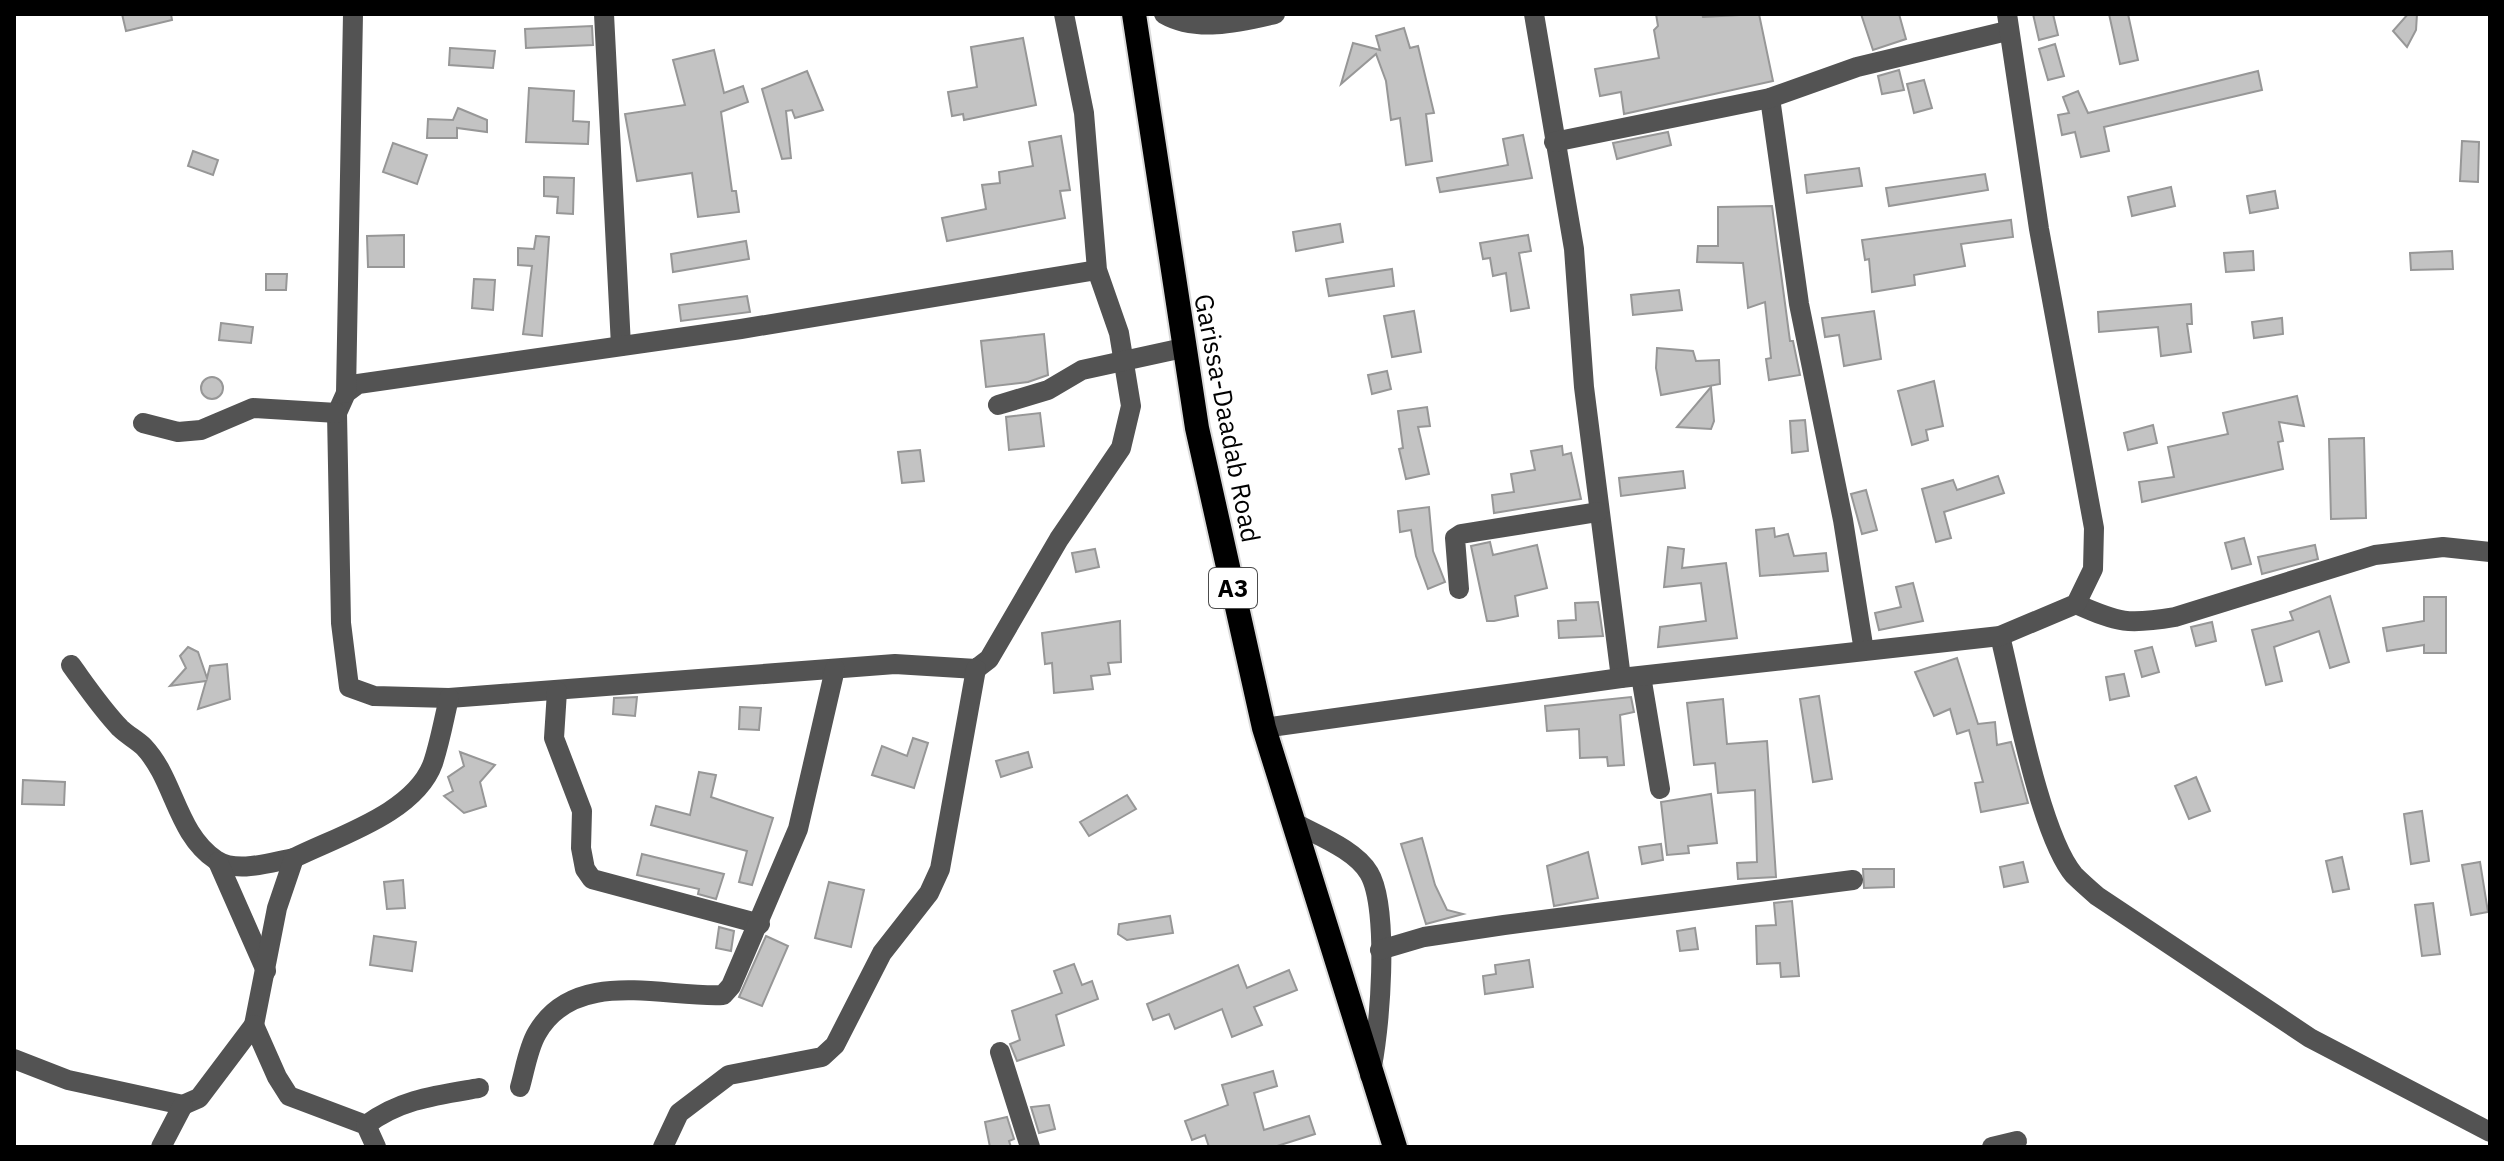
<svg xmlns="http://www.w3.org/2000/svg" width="2504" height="1161" viewBox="0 0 2504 1161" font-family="'IBM Plex Sans',sans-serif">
  <rect width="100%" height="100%" fill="#fff"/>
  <g fill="#c3c3c3" stroke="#979797" stroke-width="2">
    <path d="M122 14H171L172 20 126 31Z"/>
    <path d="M1656 14H1702L1703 17 1759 14 1773 81 1624 114 1621 92 1600 96 1595 69 1659 58 1654 30 1658 26Z"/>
    <path d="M1861 14H1899L1906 39 1873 50Z"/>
    <path d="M2033 14H2053L2058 35 2039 40Z"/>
    <path d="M2109 14H2128L2138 60 2120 64Z"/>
    <path d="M2408 14H2417L2416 30 2407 47 2393 31Z"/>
    <path d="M592 26 593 45 526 48 525 29Z"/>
    <path d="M1404 28 1410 48 1418 46 1434 113 1426 114 1432 161 1406 165 1400 118 1391 120 1386 81 1376 54 1341 84 1353 43 1380 50 1376 36Z"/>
    <path d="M1023 38 1036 105 964 120 963 114 952 116 948 92 977 87 971 47Z"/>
    <path d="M2055 44 2064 76 2048 80 2039 49Z"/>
    <path d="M450 48 495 51 493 68 449 65Z"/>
    <path d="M714 50 724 93 743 86 748 102 721 112 732 191H736L739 212 698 217 692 173 637 181 625 114 685 105 673 60Z"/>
    <path d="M1899 70 1904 90 1882 94 1878 76Z"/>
    <path d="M807 71 823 110 795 118 792 110 786 111 791 158 782 159 762 89Z"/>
    <path d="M2258 71 2262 90 2104 127 2109 151 2081 157 2075 132 2062 135 2058 115 2069 113 2063 97 2078 91 2088 113Z"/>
    <path d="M1924 80 1932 108 1914 113 1907 84Z"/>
    <path d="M529 88 574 91 573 121 589 122 588 144 526 142Z"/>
    <path d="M458 108 487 120V132L457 128V138H427L428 119 453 120Z"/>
    <path d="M1668 132 1671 145 1617 159 1613 143Z"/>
    <path d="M1523 135 1532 178 1440 192 1437 178 1508 165 1503 139Z"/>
    <path d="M1061 136 1070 190 1060 191 1065 218 947 241 942 218 986 209 982 185 1000 183 999 172 1033 166 1029 142Z"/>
    <path d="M2462 141 2479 142 2478 182 2460 181Z"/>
    <path d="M393 143 427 155 417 184 383 172Z"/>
    <path d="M193 151 218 160 213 175 188 166Z"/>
    <path d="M1859 168 1862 186 1807 193 1805 175Z"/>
    <path d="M1985 174 1988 190 1889 206 1886 188Z"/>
    <path d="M544 177 574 178 573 214 557 213 558 197 544 196Z"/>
    <path d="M2171 187 2175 206 2132 216 2128 197Z"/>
    <path d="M2275 191 2278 208 2250 213 2247 196Z"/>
    <path d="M1772 206 1790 341H1793L1800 375 1769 380 1766 359 1771 358 1765 302 1748 308 1743 263 1697 262 1698 246H1718V207Z"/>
    <path d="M2011 220 2013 237 1961 244 1965 266 1914 275 1915 285 1872 292 1869 259 1865 260 1862 240Z"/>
    <path d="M1340 224 1343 242 1296 251 1293 232Z"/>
    <path d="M404 235V267H368L367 236Z"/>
    <path d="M1528 235 1531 251 1519 253 1529 308 1511 311 1506 273 1493 276 1490 258 1483 259 1480 243Z"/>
    <path d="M536 236 549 237 542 336 523 334 532 266 518 265V248L534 249Z"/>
    <path d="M746 241 749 259 673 272 671 254Z"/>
    <path d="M2253 251 2254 270 2226 272 2224 253Z"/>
    <path d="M2452 251 2453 269 2411 270 2410 253Z"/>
    <path d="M1392 269 1394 286 1329 296 1326 279Z"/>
    <path d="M266 274H287L286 290H266Z"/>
    <path d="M474 279 495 280 493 310 472 308Z"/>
    <path d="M1679 290 1682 310 1633 315 1631 295Z"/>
    <path d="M747 296 750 312 681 321 679 305Z"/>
    <path d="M2191 304 2192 324H2187L2191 352 2161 356 2158 327 2099 332 2098 312Z"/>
    <path d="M1414 311 1421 352 1392 357 1384 316Z"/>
    <path d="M1874 311 1881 359 1844 366 1839 335 1825 337 1822 318Z"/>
    <path d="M2282 318 2283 334 2254 338 2252 322Z"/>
    <path d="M221 323 253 327 251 343 219 340Z"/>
    <path d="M1044 334 1048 375 1028 382 986 387 981 341Z"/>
    <path d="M1657 348 1693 351 1696 361 1719 360 1720 384 1661 395 1656 368Z"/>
    <path d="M1387 371 1391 389 1372 394 1368 375Z"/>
    <circle cx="212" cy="388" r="11"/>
    <path d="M1934 381 1943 426 1926 430 1928 440 1912 445 1898 391Z"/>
    <path d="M1711 387 1714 421 1711 429 1677 427Z"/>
    <path d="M2297 396 2304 426 2279 422 2283 441 2278 442 2283 469 2142 502 2139 482 2174 477 2168 447 2228 434 2223 413Z"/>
    <path d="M1427 407 1430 426 1418 427 1429 474 1406 479 1399 449 1403 448 1398 411Z"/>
    <path d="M1040 413 1044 446 1009 450 1006 417Z"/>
    <path d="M1805 420 1808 451 1792 453 1790 421Z"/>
    <path d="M2153 425 2157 443 2128 450 2124 433Z"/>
    <path d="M2364 438 2366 518 2331 519 2329 439Z"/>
    <path d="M1562 446 1563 455 1571 453 1581 499 1494 513 1492 495 1514 492 1511 474 1535 470 1531 451Z"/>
    <path d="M920 450 924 481 902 483 898 452Z"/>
    <path d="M1683 471 1685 488 1621 496 1619 478Z"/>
    <path d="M1998 476 2004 493 1944 512 1951 538 1936 542 1922 489 1953 480 1957 490Z"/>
    <path d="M1866 490 1877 530 1862 534 1851 494Z"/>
    <path d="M1429 507 1433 551 1445 582 1428 589 1416 556 1411 530 1400 532 1398 511Z"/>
    <path d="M1774 528 1775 537 1788 534 1794 556 1826 553 1828 571 1760 576 1756 530Z"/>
    <path d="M2244 538 2251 564 2232 569 2225 543Z"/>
    <path d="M1490 542 1493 555 1537 545 1547 588 1515 596 1518 616 1494 621H1487L1471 546Z"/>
    <path d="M2315 545 2318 559 2262 574 2258 557Z"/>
    <path d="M1668 547 1684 549 1682 568 1726 563 1737 638 1658 647 1660 627 1706 621 1701 583 1664 587Z"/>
    <path d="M1095 549 1099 567 1076 572 1072 553Z"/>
    <path d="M1913 583 1923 621 1879 630 1875 613 1901 607 1896 587Z"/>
    <path d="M2330 596 2349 662 2330 668 2319 631 2274 647 2282 681 2266 685 2252 630 2293 620 2290 612Z"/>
    <path d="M2424 597H2446V653H2424V645L2387 651 2383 628 2424 621Z"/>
    <path d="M1598 602 1603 636 1559 638 1558 621 1576 620 1575 603Z"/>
    <path d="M1120 621 1121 662 1108 663 1110 674 1091 676 1093 689 1054 693 1052 663 1045 664 1042 633Z"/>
    <path d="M2212 622 2216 641 2196 646 2191 627Z"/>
    <path d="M188 647 198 652 207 678 210 666 227 664 230 699 198 709 206 681 170 686 186 668 180 656Z"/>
    <path d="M2152 647 2159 672 2142 677 2135 651Z"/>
    <path d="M1957 658 1978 724 1995 722 1997 745 2011 742 2028 803 1981 812 1975 783 1983 782 1969 730 1957 734 1950 709 1934 716 1915 672Z"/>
    <path d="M2124 674 2129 696 2110 700 2106 677Z"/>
    <path d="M1819 696 1832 779 1813 782 1800 699Z"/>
    <path d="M637 697 635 716 613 714 614 698Z"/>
    <path d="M1631 697 1634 712 1620 715 1624 765 1608 766 1607 757 1580 758 1579 729 1547 731 1545 706Z"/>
    <path d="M1723 699 1727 744 1767 741 1776 877 1738 879 1737 863 1757 862 1755 790 1718 793 1715 763 1694 765 1687 703Z"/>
    <path d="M740 707 761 708 759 730 739 729Z"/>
    <path d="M913 738 928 743 914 788 872 775 882 746 907 756Z"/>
    <path d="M460 752 495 765 480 782 486 806 464 813 444 796 453 791 448 777 464 766Z"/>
    <path d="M1028 752 1032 767 1001 777 996 761Z"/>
    <path d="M699 772 716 775 711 797 773 818 752 885 739 882 747 851 651 825 656 806 690 815Z"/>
    <path d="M2196 777 2210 811 2189 819 2175 786Z"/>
    <path d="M23 780 65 782 64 805 22 804Z"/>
    <path d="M1711 794 1717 843 1688 846 1689 853 1667 855 1661 802Z"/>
    <path d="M1127 795 1136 809 1089 836 1080 822Z"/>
    <path d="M2422 811 2429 861 2411 864 2404 814Z"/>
    <path d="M1422 838 1435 885 1447 910 1463 914 1426 924 1401 844Z"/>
    <path d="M1661 844 1663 860 1642 864 1639 847Z"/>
    <path d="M1588 852 1598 898 1554 906 1547 866Z"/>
    <path d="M642 854 724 874 716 899 698 894 699 889 637 875Z"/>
    <path d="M2342 857 2349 889 2333 892 2326 861Z"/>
    <path d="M2023 862 2028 882 2004 887 2000 867Z"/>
    <path d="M2480 862 2488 912 2471 915 2462 865Z"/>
    <path d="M1863 869H1894V887L1864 888Z"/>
    <path d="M403 880 405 908 387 909 384 882Z"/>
    <path d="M829 882 864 890 851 947 815 938Z"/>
    <path d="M1792 901 1799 976 1781 977 1780 963 1757 964 1756 926 1776 925 1774 903Z"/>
    <path d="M2433 903 2440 954 2422 956 2415 905Z"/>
    <path d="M1170 916 1173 933 1127 940 1118 934 1119 924Z"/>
    <path d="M719 927 734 931 731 951 716 948Z"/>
    <path d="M1695 928 1698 949 1680 951 1677 931Z"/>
    <path d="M374 936 416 942 412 971 370 965Z"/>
    <path d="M766 936 788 946 762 1006 739 997Z"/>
    <path d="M1529 960 1533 987 1485 994 1483 976 1496 974 1495 965Z"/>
    <path d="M1074 964 1082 985 1092 981 1098 999 1056 1015 1064 1045 1017 1061 1010 1044 1020 1040 1012 1011 1062 993 1054 971Z"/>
    <path d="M1238 965 1247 988 1289 970 1297 990 1254 1007 1262 1025 1232 1037 1222 1009 1175 1029 1169 1014 1153 1020 1147 1004Z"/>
    <path d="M1273 1071 1277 1086 1254 1093 1264 1130 1309 1116 1315 1134 1274 1147H1209L1205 1135 1192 1140 1185 1121 1228 1105 1222 1085Z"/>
    <path d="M1049 1105 1055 1129 1039 1133 1031 1107Z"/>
    <path d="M1007 1117 1014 1139 1009 1141 1011 1147H990L985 1122Z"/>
  </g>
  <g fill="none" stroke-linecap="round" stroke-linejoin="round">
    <g stroke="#dbdbdb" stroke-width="28">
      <path id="highway" d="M1134 14 1197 428 1264 728 1395 1147"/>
    </g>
    <g stroke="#535353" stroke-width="20">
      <path d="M604 14 621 346"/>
      <path d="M1064 14 1084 113 1097 270 1119 333 1131 406 1121 448 1059 539 989 659 976 669 895 664 449 698 374 696 349 687 341 623 337 413 346 393 358 384 741 329 1097 270"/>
      <path d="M1164 14C1197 33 1240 22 1275 14"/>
      <path d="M1534 14 1574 249 1584 387 1621 678"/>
      <path d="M1770 98 1799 304 1843 520 1864 651"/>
      <path d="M1554 142 1770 98 1857 67 2007 31"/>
      <path d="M346 393 353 14"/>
      <path d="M998 405 1048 390 1082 370 1183 348"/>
      <path d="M143 423 178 432 201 430 253 408 337 413"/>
      <path d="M1459 589 1455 538 1461 534 1598 512"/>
      <path d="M2076 604C2119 623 2128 625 2175 617L2375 555 2443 547 2490 552"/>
      <path d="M2000 636C2014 692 2040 835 2074 875 2081 882 2089 889 2097 896L2310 1038 2490 1132"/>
      <path d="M71 665C87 687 101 708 120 728 127 735 137 740 144 747 175 780 176 833 216 860 237 874 271 862 294 858"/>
      <path d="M1641 676 1660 789"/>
      <path d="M557 691 554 738 582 811 581 848 585 869 592 879 760 924"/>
      <path d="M1264 728 1621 678 2000 636 2076 604 2093 569 2094 528 2039 229 2007 14"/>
      <path d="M1293 822C1316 835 1355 849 1369 873 1390 908 1380 1035 1370 1075"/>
      <path d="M218 862 266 971"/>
      <path d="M1380 950 1424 937 1504 925 1853 880"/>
      <path d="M254 1025 277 908 294 858C338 836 415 813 433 763 440 742 444 719 449 698"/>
      <path d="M1000 1052 1030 1147"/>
      <path d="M14 1059 68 1080 183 1105 199 1098 254 1025 277 1077 289 1096 366 1125 376 1147"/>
      <path d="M520 1087C525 1070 528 1048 537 1033 575 967 663 998 723 995L731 986 798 829 835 669"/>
      <path d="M366 1125C400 1099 438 1095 479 1088"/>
      <path d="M161 1147 183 1105"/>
      <path d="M663 1147 679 1113 729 1075 822 1057 835 1045 882 953 929 893 940 869 976 669"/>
      <path d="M1992 1147 2017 1141"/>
    </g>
    <use href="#highway" stroke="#000" stroke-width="24"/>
  </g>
  <g text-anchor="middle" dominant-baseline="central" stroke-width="6" stroke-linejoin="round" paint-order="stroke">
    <rect fill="#fff" stroke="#4c4c4c" stroke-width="2" x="1209" y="568" width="48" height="40" rx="6"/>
    <g font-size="24" font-weight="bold" fill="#000">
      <text x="1233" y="588">A3</text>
    </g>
    <g font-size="26" fill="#000" stroke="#fff">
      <text transform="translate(1228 418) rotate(79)">Garissa-Daadab Road</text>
    </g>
  </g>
  <rect width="2504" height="1161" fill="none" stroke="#000000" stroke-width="32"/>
</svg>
